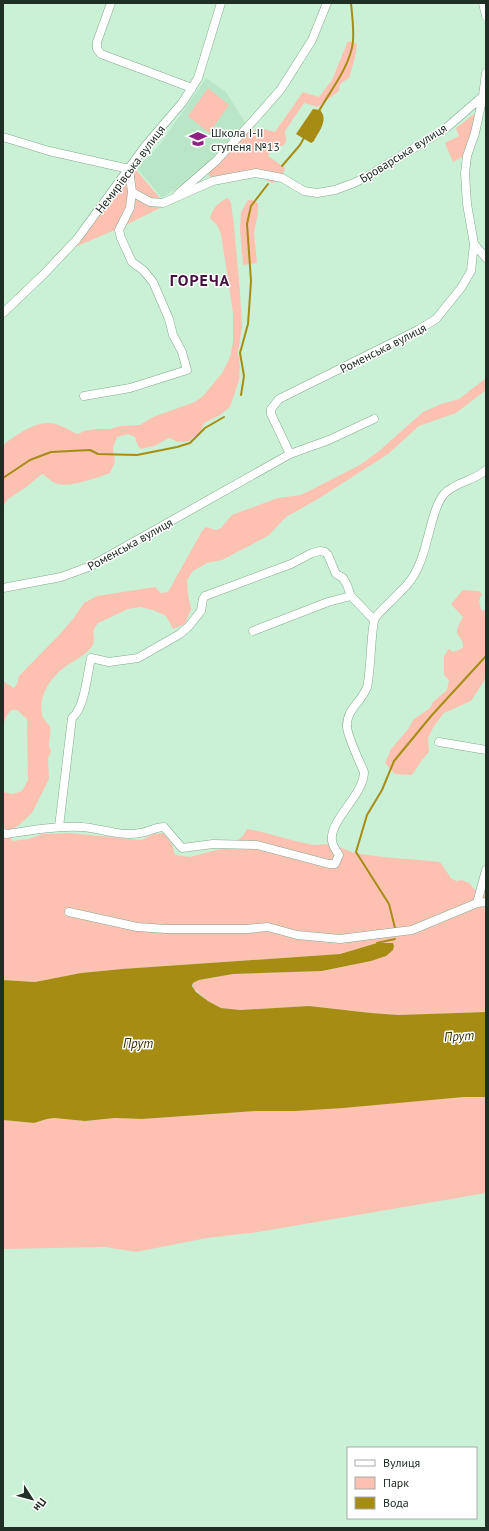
<svg xmlns="http://www.w3.org/2000/svg" width="489" height="1531" viewBox="0 0 489 1531" font-family="'PT Sans',sans-serif">
  <rect width="100%" height="100%" fill="#caf1d5"/>
  <path fill="#b8e6c6" d="M206 78 226 92 246 124 200 172 162 198 137 168 159 146Z"/>
  <g fill="#fdc1b2">
    <path d="M348 41 357 44 355 58 349 78 340 84 339 91 318 107 304 103 285 131 286 141 284 145 271 149 268 156 285 168C283 176 279 179 273 183L267 181 268 172 211 179 209 176V170L246 131 264 129 275 132 303 92 319 97 332 80Z"/>
    <path d="M208 88 229 105 209 133 188 116Z"/>
    <path d="M473 115H475L469 140 462 157 453 162 445 143 459 136 456 128Z"/>
    <path d="M135 169 166 205 122 227 75 247 82 237Z"/>
    <path d="M228 198 231 203 234 226 240 292 242 327 238 352 240 366 239 380 230 407 220 415 204 423 200 432 189 441 178 442 169 438 154 446 141 449 138 446 135 437 128 434 117 437 113 448 115 462 110 473C96 478 68 489 55 483 50 481 46 476 42 474L25 488 8 499 3 506V445C19 433 41 416 61 426 67 428 72 432 78 434L84 431 95 429H110L121 426 140 425 153 417 195 402 204 395 223 372 230 357 233 342V313L221 234 217 225 210 218C213 208 218 202 228 198Z"/>
    <path d="M248 200H253L258 203V213L254 233 257 263 243 265 240 229 241 212Z"/>
    <path d="M486 378V390L456 413 419 426 388 454 318 499 286 517 269 535 262 539 222 560 207 563 193 571 187 580 188 594 191 609 185 624 173 629 166 616 153 610 140 607 128 609 107 619 98 623 93 631C94 637 95 644 90 649 84 656 73 661 65 667 51 677 38 696 42 714 42 719 48 722 50 727 52 735 46 743 51 751L48 759 49 779 32 813 19 825 10 831 12 841 29 839 43 834 69 833 141 840 154 834 163 833 172 844 175 855 190 857 228 847 243 836 247 829C268 832 288 840 309 844 315 846 322 844 328 844 339 846 349 852 360 854 386 858 413 859 440 862L451 878 456 881 462 880 469 883 475 890H482L486 885V1012L398 1015 371 1013 309 1006 240 1010 221 1008 208 1001 193 988V983L199 980 233 974 322 971 352 965 393 950 394 946 393 943H377L340 954 122 969 81 973 35 982 3 980V792L13 794 22 791 28 780 27 719 17 710H11L6 717 3 726V681L14 688 17 684 19 676 60 634 73 619 84 603 97 596 155 587 161 593 168 592 202 531 206 527 216 530 221 528 232 515 278 498 301 495 360 465 379 451 423 412 441 404 459 399Z"/>
    <path d="M463 590 479 591 482 594C478 600 479 604 482 611L486 609V678L471 701 444 713 434 726 428 738 429 752 422 760 412 775 395 774 385 763 391 749 409 728 413 720 430 708 433 702 447 690 449 680 444 675V656L449 649 453 652 463 648C464 632 449 640 463 617L451 604Z"/>
    <path d="M464 1097H486V1193L258 1232 207 1238 136 1252 105 1247 3 1249V1120L34 1123 47 1119 54 1118 85 1121 115 1118 142 1119 256 1111H296Z"/>
  </g>
  <g fill="#a78c14">
    <path d="M313 109 320 110C329 120 319 131 314 141L311 143 296 134Z"/>
    <path d="M377 943H393L394 946 393 950 386 956 371 961 322 971 233 974 199 980 193 983 192 986 196 992 208 1001 221 1008 240 1010 309 1006 371 1013 398 1015 486 1012V1097H464L343 1108 296 1111H256L142 1119 115 1118 85 1121 54 1118 47 1119 34 1123 3 1120V980L35 982 81 973 122 969 340 954Z"/>
  </g>
  <g fill="none" stroke-linecap="round" stroke-linejoin="round">
    <g stroke="#a78c14" stroke-width="2">
      <path d="M319 111C330 91 351 65 353 41 354 28 352 15 351 3"/>
      <path d="M282 166 300 145 305 136"/>
      <path d="M241 395 244 376 240 353 248 324 251 281 247 224 251 206 268 184"/>
      <path d="M3 478 30 460 51 452 90 450 98 454 137 455 177 447 190 443 205 428 224 417"/>
      <path d="M395 928 389 904 356 852 367 815 382 790 394 761 432 715 486 656"/>
      <path d="M377 943 395 939"/>
    </g>
    <g stroke="#84a990" stroke-width="9">
      <g id="minor">
        <path d="M111 3 97 42V49L101 54 192 88"/>
        <path d="M483 3 486 16"/>
        <path d="M3 137 49 151 129 169 132 192 150 202 163 203 213 181 256 173 282 178 304 191 317 193 335 190 354 183 370 175 445 129 483 96"/>
        <path d="M178 194 216 161 253 121 281 89 312 40 327 3"/>
        <path d="M474 244 486 258"/>
        <path d="M3 313 44 274 77 239 146 145 182 103 198 78 221 3"/>
        <path d="M84 396 130 388 187 370 182 352 173 335 169 319 153 282 143 270 132 262 121 238 119 230 130 208 132 192"/>
        <path d="M290 454 271 414V409L279 399 418 330 436 319 461 288 471 271 474 244 467 204 465 173 467 156 475 133 483 96 486 73"/>
        <path d="M3 588 61 577 91 566 290 454 329 440 374 419"/>
        <path d="M253 631 328 602 351 596 374 620"/>
        <path d="M439 742 486 750"/>
        <path d="M59 827 72 718C85 707 87 675 91 658L109 662 138 658 180 634 189 626 201 611 203 599 205 596 291 564 312 553 320 551 325 552 328 555 336 574 343 578 347 585 351 596"/>
        <path d="M3 833 7 834C32 830 56 826 81 827 101 828 120 837 140 833 149 832 155 827 164 827L182 848 213 844 257 845 329 864H335L339 855C336 851 333 846 332 841 329 820 364 795 364 772 359 760 348 738 347 727 346 709 362 702 367 687 371 673 371 625 375 618 382 609 392 601 400 592 408 585 415 575 419 565 428 546 432 508 444 494 455 482 474 481 486 470"/>
        <path d="M477 903 486 870"/>
        <path d="M69 912 137 927 166 929H247L268 927 297 935 340 939 412 930 477 903 486 902"/>
      </g>
    </g>
    <use href="#minor" stroke="#fff" stroke-width="8"/>
  </g>
  <defs>
    <g id="school-bare" transform="scale(1.38)"><path d="M0-5L7-2L0 1L-7-2ZM-4 1L0 2.5L4 1V4Q0 6-4 4Z" fill="#902081" stroke="#fff" stroke-width="2.5" paint-order="stroke"/></g>
  </defs>
  <g fill-rule="evenodd">
    <use href="#school-bare" x="198" y="139"/>
  </g>
  <g text-anchor="middle" dominant-baseline="central" stroke-width="3" stroke-linejoin="round" paint-order="stroke">
    <g font-size="12" fill="#202f25" stroke="#fff" text-anchor="start">
      <text x="211" y="132">Школа I-II<tspan x="211" dy="14">ступеня №13</tspan></text>
    </g>
    <g font-size="12" fill="#202f25" stroke="#fff">
      <text transform="translate(403 153) rotate(-32)">Броварська вулиця</text>
      <text transform="translate(130 169) rotate(-53)">Немирівська вулиця</text>
      <text transform="translate(383 348) rotate(-27)">Роменська вулиця</text>
      <text transform="translate(130 544) rotate(-29)">Роменська вулиця</text>
    </g>
    <g font-size="13" font-style="italic" fill="#3a2e00" stroke="#fff">
      <text transform="translate(459 1036) rotate(-4)">Прут</text>
      <text x="138" y="1043">Прут</text>
    </g>
    <g font-size="16" font-weight="bold" letter-spacing="1" fill="#46113e" stroke="#fff">
      <text x="200" y="280">ГОРЕЧА</text>
    </g>
  </g>
  <rect width="489" height="1531" fill="none" stroke="#202f25" stroke-width="8"/>
  <rect x="347" y="1447" width="130" height="72" fill="#ffffff" stroke="#a6aca8"/>
  <rect x="355" y="1460" width="20" height="6" fill="#ffffff" stroke="#a6aca8"/>
  <text x="383" y="1467" font-size="12" fill="#202f25">Вулиця</text>
  <rect x="355" y="1477" width="20" height="12" fill="#fdc1b2" stroke="#a6aca8"/>
  <text x="383" y="1487" font-size="12" fill="#202f25">Парк</text>
  <rect x="355" y="1497" width="20" height="12" fill="#a78c14" stroke="#a6aca8"/>
  <text x="383" y="1507" font-size="12" fill="#202f25">Вода</text>
  <g transform="translate(32 1499) rotate(126)" stroke="#ffffff" stroke-width="3" paint-order="stroke">
  <path d="M0-3L7 15L0 10L-7 15Z" fill="#202f25"/>
  <text y="-6" font-size="11" font-weight="bold" text-anchor="middle" fill="#202f25">Пн</text>
  </g>
</svg>
